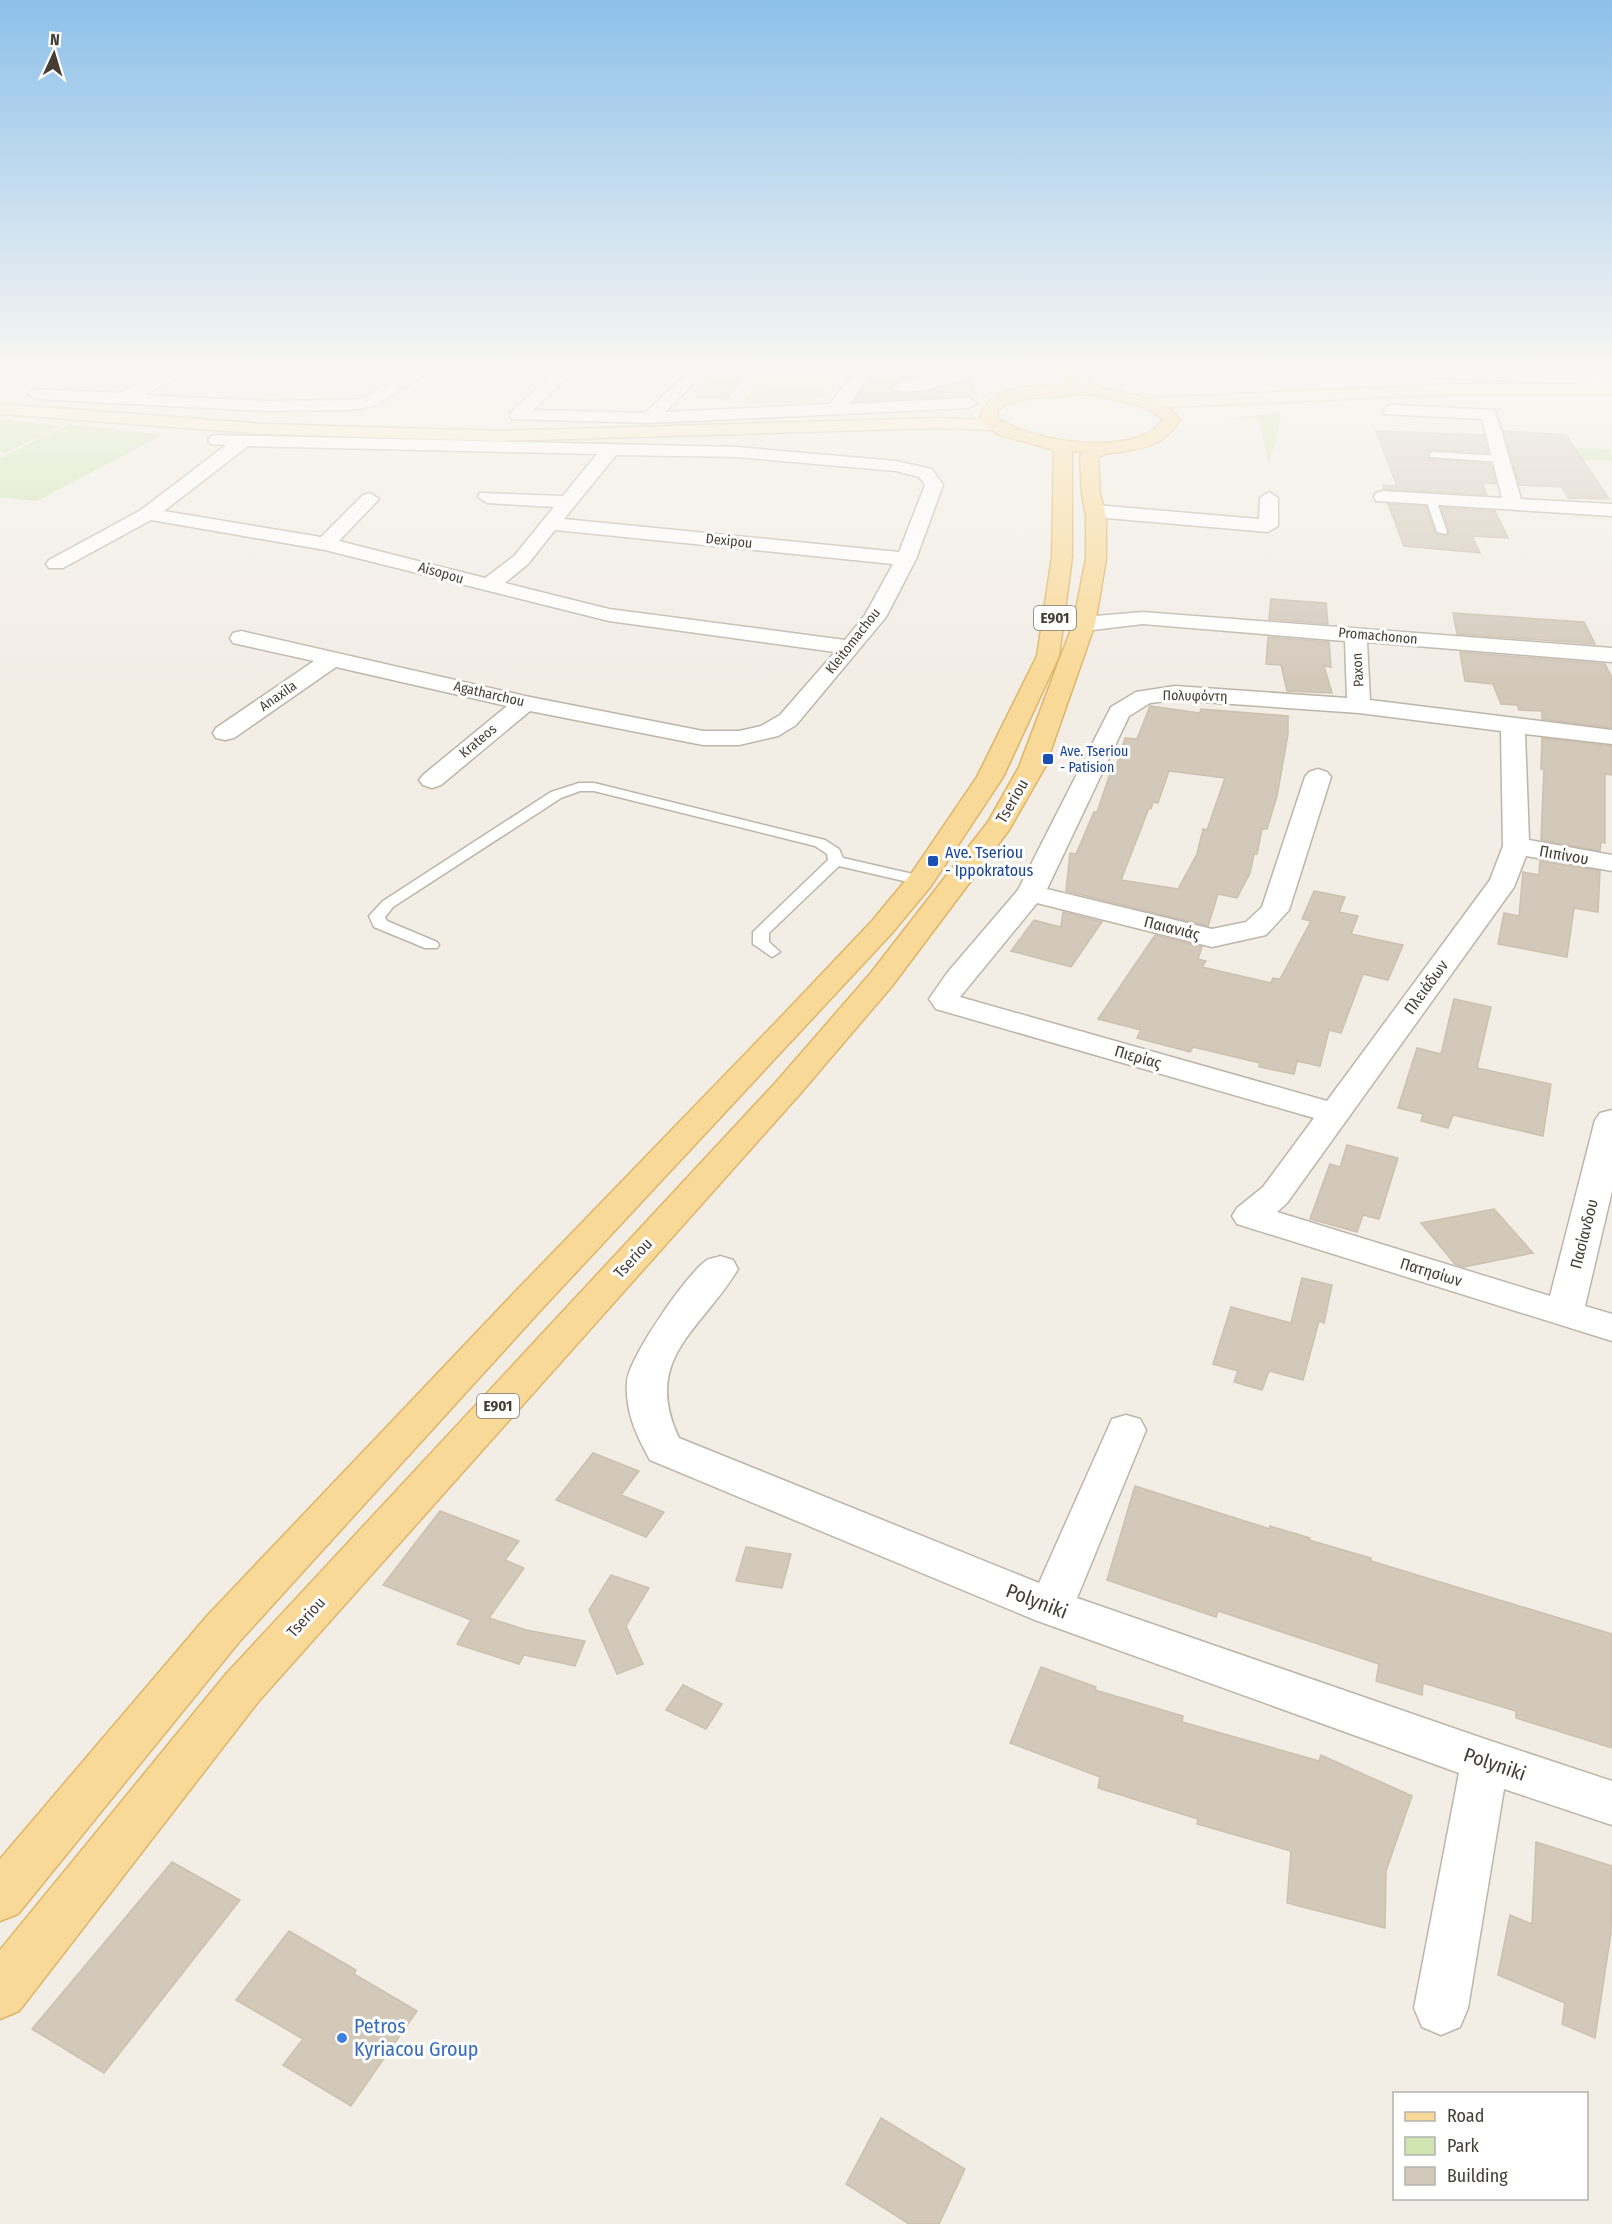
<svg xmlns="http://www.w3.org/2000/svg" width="1612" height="2224" viewBox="0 0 1612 2224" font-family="'Fira Sans Condensed',sans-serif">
  <rect width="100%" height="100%" fill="#f2ede5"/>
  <g fill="#cfe4b0">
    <path d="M762 373 841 377 826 397 800 403 742 405Z"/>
    <path d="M1281 413 1275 446 1268 463 1260 420 1227 418Z"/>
    <path d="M0 419 60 426 6 453 0 452Z"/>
    <path d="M69 424 162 435 37 501 0 497V458Z"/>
    <path d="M1510 444 1611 449 1612 461 1514 456Z"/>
  </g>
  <g fill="#d3c9bb" stroke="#cdc0af" stroke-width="1.5" fill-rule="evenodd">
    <path d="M718 369H749L727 399 696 397Z"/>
    <path d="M878 369H946L945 372 901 380 891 386 897 392 906 393 925 392 961 382 966 371 977 398 969 396 854 402Z"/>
    <path d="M1376 431 1484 435 1488 453 1433 450 1428 452V457L1491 464 1496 484 1482 483 1487 495 1384 489 1383 485 1397 486Z"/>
    <path d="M1503 431 1566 435 1609 499 1568 498 1562 487 1519 485Z"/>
    <path d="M1388 504 1426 506 1435 533 1446 536 1449 531 1441 507 1495 511 1508 538 1472 536 1480 553 1404 546Z"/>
    <path d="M1271 599 1326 603 1328 624 1269 619Z"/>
    <path d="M1453 613 1584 622 1595 644 1457 634Z"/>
    <path d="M1268 637 1329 642 1331 667 1324 666 1332 693 1287 691 1281 665 1266 664Z"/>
    <path d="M1460 652 1605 664 1612 678V728L1542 719V711L1519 710 1517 705 1501 704 1493 684 1465 681Z"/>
    <path d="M1150 706 1200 713 1201 709 1288 716V734L1277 796 1267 829H1262L1257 854H1254L1250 873 1237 898 1218 894 1208 926 1066 891 1070 853 1076 854 1094 812H1097L1110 774H1114L1125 738 1137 739ZM1169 771 1225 778 1207 830 1203 829 1197 854 1178 889 1121 880 1149 808 1151 809 1153 802 1158 803Z"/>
    <path d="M1542 738 1612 746V775L1605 774V843L1601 842 1600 851 1541 840 1544 769H1541Z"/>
    <path d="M1540 861 1600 871 1598 912 1574 908 1567 957 1498 944 1504 913 1519 916 1523 872 1539 875Z"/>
    <path d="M1314 891 1345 897 1339 912 1358 916 1351 934 1403 945 1388 980 1363 974 1341 1033 1329 1030 1320 1066 1297 1061 1294 1074 1259 1067 1260 1063 1193 1047 1190 1052 1137 1038 1141 1030 1098 1019 1155 935 1202 947 1198 959 1206 961 1202 967 1271 983 1273 978 1280 979 1311 921 1302 919Z"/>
    <path d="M1063 912 1102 922 1071 967 1011 951 1034 920 1061 927Z"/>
    <path d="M1454 999 1491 1007 1477 1068 1551 1084 1543 1136 1453 1115 1448 1128 1421 1121 1423 1114 1398 1108 1417 1048 1441 1054Z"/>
    <path d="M1347 1145 1398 1158 1379 1219 1363 1215 1357 1232 1310 1219 1330 1164 1340 1167Z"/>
    <path d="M1494 1209 1533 1253 1464 1267 1455 1264 1421 1223Z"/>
    <path d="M1302 1278 1332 1285 1324 1323 1319 1321 1303 1380 1269 1371 1262 1390 1234 1382 1238 1371 1213 1364 1231 1307 1291 1323Z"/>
    <path d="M593 1453 639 1471 621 1495 664 1512 646 1537 556 1500Z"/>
    <path d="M1135 1486 1270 1529V1526L1310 1538 1309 1540 1371 1558V1561L1612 1634V1748L1516 1718V1711L1423 1683 1422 1695 1376 1681 1379 1664 1218 1611 1216 1617 1107 1580Z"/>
    <path d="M440 1511 519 1541 505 1560 524 1568 489 1618 526 1630 585 1641 575 1666 524 1655 519 1664 457 1644 471 1620 383 1585Z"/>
    <path d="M746 1547 791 1554 782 1588 736 1581Z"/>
    <path d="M611 1575 649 1588 626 1626 643 1664 617 1674 589 1610Z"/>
    <path d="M1041 1667 1096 1687 1095 1690 1183 1716 1182 1722 1319 1761 1321 1755 1412 1796 1386 1871 1385 1928 1287 1903 1291 1851 1197 1824 1198 1819 1098 1788 1100 1777 1010 1743Z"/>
    <path d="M683 1685 722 1704 706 1729 666 1710Z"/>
    <path d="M1536 1842 1612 1866 1611 1933 1595 2038 1562 2024 1565 2003 1498 1975 1510 1915 1532 1924Z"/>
    <path d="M172 1862 240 1900 104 2073 32 2029Z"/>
    <path d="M289 1931 356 1970 354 1974 417 2011 351 2106 283 2065 303 2039 236 2000Z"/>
    <path d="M881 2118 965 2169 939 2224H909L846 2184Z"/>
  </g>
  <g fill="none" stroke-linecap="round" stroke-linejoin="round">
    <g stroke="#bdb5a9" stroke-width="3">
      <g id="service">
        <path d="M1433 452 1501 456 1506 459 1501 462 1430 457V453Z"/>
        <path d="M1431 496 1436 499 1447 532 1446 534 1437 532 1426 499Z"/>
        <path d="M579 783H594L825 840 839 849 843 858 926 877 929 880 921 885 839 866 769 933V942L780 952 772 957 753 944V932L828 860 827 854 815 846 594 791H580L561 798 393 907 385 917 387 921 437 942 439 945 437 948H425L374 927 369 916 383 901 551 792Z"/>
      </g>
    </g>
    <g stroke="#bdb5a9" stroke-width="3">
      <g id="minor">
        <path d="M171 369H192L144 395 266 401 349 400 363 398 414 369H434L374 406 349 410 266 411 36 399 28 394 36 389 120 393Z"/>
        <path d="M558 369H575L533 410 645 413 691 369H708L665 412 830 404 857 369H873L850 404 969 398 977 403 969 408 649 423 512 419 510 415 512 411Z"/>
        <path d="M948 369H964L960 380C946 385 903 398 893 387L901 382 947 374Z"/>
        <path d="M1313 369H1465L1612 374V384L1321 374Z"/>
        <path d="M1391 405 1495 410 1521 499 1612 504V516L1376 501 1374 497 1376 493 1383 491 1502 498 1482 419 1385 414 1383 410Z"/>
        <path d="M217 435 737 447 896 461 932 469 943 485 916 559 886 617 796 725 778 736 739 745H703L530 711 441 785 432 788 423 785 419 780 423 775 507 706 336 667 234 738 225 740 216 738 213 733 216 728 314 661 233 643 230 638 233 633 241 631 525 696 703 731H739L761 726 780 715 835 652 609 621 325 550 151 520 63 568H49L46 564 49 560 141 510 226 445 211 444 208 440 211 436ZM248 446 597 454 563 496 480 493 478 497 487 503 554 507 514 556 485 578 339 541 379 499 370 493 363 495 321 537 164 511ZM616 455 737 457 896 471 919 477 925 485 899 552 564 519ZM555 530 893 564 865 615 845 640 609 609 505 583 528 564Z"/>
        <path d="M1269 492 1278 498V526L1268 532 1095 517 1085 511 1095 505 1259 519 1260 498Z"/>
        <path d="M1143 612 1612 648V662L1367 642 1370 700 1612 730V744L1525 734 1529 840 1612 855V871L1526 856 1514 887 1287 1203 1277 1212 1550 1296 1595 1120 1600 1113 1612 1110V1191L1585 1306 1612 1314V1341L1237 1224 1232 1216 1237 1208 1263 1187 1314 1118 936 1009 929 999 947 973 1018 890 1111 707 1136 692 1175 686 1347 698 1345 641 1143 624 1084 631 1076 629 1073 624 1076 619 1084 617ZM1175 700 1359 713 1501 731 1503 846 1490 880 1327 1101 960 997 1037 903 1212 947 1266 935 1289 910 1331 777 1327 772 1318 769 1309 772 1305 777 1262 907 1246 922 1212 929 1047 889 1129 716 1150 703Z"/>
        <path d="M720 1256 733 1260 738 1269C702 1330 641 1358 679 1438L1039 1583 1112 1419 1126 1415 1140 1419 1146 1430 1077 1598 1485 1739 1612 1781V1825L1504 1789 1468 2008 1460 2027 1441 2035 1422 2027 1414 2008 1459 1773 1035 1620 650 1460C636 1435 625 1411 627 1382 628 1359 687 1273 707 1260 710 1258 716 1258 720 1256Z"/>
      </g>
    </g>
    <g stroke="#d0be97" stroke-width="3">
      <g id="secondary">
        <path d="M1457 384H1612V394H1457L1152 408 1144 403 1152 398Z"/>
        <path d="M0 404 265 424 499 431 937 418 992 420 1001 425 992 430 937 428 499 441 265 434 0 414Z"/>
      </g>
    </g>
    <g stroke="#ddb568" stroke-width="3">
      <path id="primary" d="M1060 369H1076C1099 404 1153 382 1180 420 1163 445 1149 447 1120 452 1110 453 1106 452 1098 458L1100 494 1106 516V559L1095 624 1045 767 1009 830 892 986 799 1095 258 1702 19 2011 0 2019V1950L226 1674 777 1081 870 974 988 822 1019 767 1073 624 1086 559V516L1082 494 1080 457 1084 452 1072 451V557L1059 656 1003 777 931 886 892 933 540 1311 239 1642 18 1914 0 1921V1859L207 1616 514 1293 780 1018 872 921 911 874 977 777 1037 656 1052 557 1054 450 997 434 980 420C985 383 1042 385 1071 385ZM1091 394C1116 402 1143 400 1163 420 1135 459 1032 442 997 418L998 411 1004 405 1029 398Z"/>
    </g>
    <use href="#service" fill="#fff" fill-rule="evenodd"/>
    <use href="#minor" fill="#fff" fill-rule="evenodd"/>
    <use href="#secondary" fill="#fcecc6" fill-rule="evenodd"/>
    <use href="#primary" fill="#f9d997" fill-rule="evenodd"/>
  </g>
  <linearGradient id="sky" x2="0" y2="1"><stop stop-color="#8dc0ea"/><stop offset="0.54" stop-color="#f9f7f3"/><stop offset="1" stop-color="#f9f7f3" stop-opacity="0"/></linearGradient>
  <rect width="1612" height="681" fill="url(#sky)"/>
  <g fill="#1a4fb4" stroke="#fff" stroke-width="2">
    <rect x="1042" y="753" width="12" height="12" rx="3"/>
    <rect x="927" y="855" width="12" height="12" rx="3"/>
  </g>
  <circle fill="#3f7fe0" stroke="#fff" stroke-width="2" cx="342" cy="2038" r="6"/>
  <g text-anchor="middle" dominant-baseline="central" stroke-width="6" stroke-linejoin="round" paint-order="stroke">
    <g font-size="14" fill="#443e35" stroke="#fff">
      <text transform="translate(729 541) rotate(6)">Dexipou</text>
      <text transform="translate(441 573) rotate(16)">Aisopou</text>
      <text transform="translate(1378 636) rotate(5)">Promachonon</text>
      <text transform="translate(853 641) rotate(-52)">Kleitomachou</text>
      <text transform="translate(1358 670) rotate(-93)">Paxon</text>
      <text transform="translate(489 694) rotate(13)">Agatharchou</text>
      <text transform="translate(278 696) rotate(-35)">Anaxila</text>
      <text transform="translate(1195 696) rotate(1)">Πολυφόντη</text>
      <text transform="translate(478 741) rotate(-40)">Krateos</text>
    </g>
    <g font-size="14" fill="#164399" stroke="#fff" text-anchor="start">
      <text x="1060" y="751">Ave. Tseriou<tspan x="1060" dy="16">- Patision</tspan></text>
    </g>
    <g fill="#fff" stroke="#7c7872" stroke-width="1.5">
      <rect x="1034" y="606" width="42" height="24" rx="4.5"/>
      <rect x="477" y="1394" width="42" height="24" rx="4.5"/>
    </g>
    <g font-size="15" font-weight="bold" fill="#443e35">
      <text x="1055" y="618">E901</text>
      <text x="498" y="1406">E901</text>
    </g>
    <g font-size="16" fill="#443e35" stroke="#fff">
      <text transform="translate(1012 801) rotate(-60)">Tseriou</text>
      <text transform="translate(1564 855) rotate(10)">Πιπίνου</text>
      <text transform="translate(1172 928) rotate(14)">Παιανιάς</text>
      <text transform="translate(1426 987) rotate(-54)">Πλειάδων</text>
      <text transform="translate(1138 1057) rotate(16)">Πιερίας</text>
      <text transform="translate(1584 1234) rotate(-76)">Πασίανδου</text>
      <text transform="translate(633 1258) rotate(-47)">Tseriou</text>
      <text transform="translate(1431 1272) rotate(17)">Πατησίων</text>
      <text transform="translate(306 1617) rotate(-48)">Tseriou</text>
    </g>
    <g font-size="16" fill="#164399" stroke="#fff" text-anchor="start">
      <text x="945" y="852">Ave. Tseriou<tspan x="945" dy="18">- Ippokratous</tspan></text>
    </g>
    <g font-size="20" fill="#443e35" stroke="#fff">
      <text transform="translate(1037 1601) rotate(21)">Polyniki</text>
      <text transform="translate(1495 1764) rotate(19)">Polyniki</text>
    </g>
    <g font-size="20" fill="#366cbe" stroke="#fff" text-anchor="start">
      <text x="354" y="2026">Petros<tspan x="354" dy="23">Kyriacou Group</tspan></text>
    </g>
  </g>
  <rect x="1393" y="2092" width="195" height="108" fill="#ffffff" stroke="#b4b2ae" stroke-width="1.5"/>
  <rect x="1405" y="2112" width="30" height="9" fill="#f9d997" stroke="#b4b2ae" stroke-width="1.5"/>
  <text x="1447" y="2122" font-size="18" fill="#443e35">Road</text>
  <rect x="1405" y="2137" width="30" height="18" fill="#cfe4b0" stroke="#b4b2ae" stroke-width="1.5"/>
  <text x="1447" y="2152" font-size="18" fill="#443e35">Park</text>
  <rect x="1405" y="2167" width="30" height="18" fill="#d3c9bb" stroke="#b4b2ae" stroke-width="1.5"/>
  <text x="1447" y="2182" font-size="18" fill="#443e35">Building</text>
  <g transform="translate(54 54) rotate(4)" stroke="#ffffff" stroke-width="4.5" paint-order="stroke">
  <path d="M0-4.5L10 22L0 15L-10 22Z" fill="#443e35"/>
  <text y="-9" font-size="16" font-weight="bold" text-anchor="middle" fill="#443e35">N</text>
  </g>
</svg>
